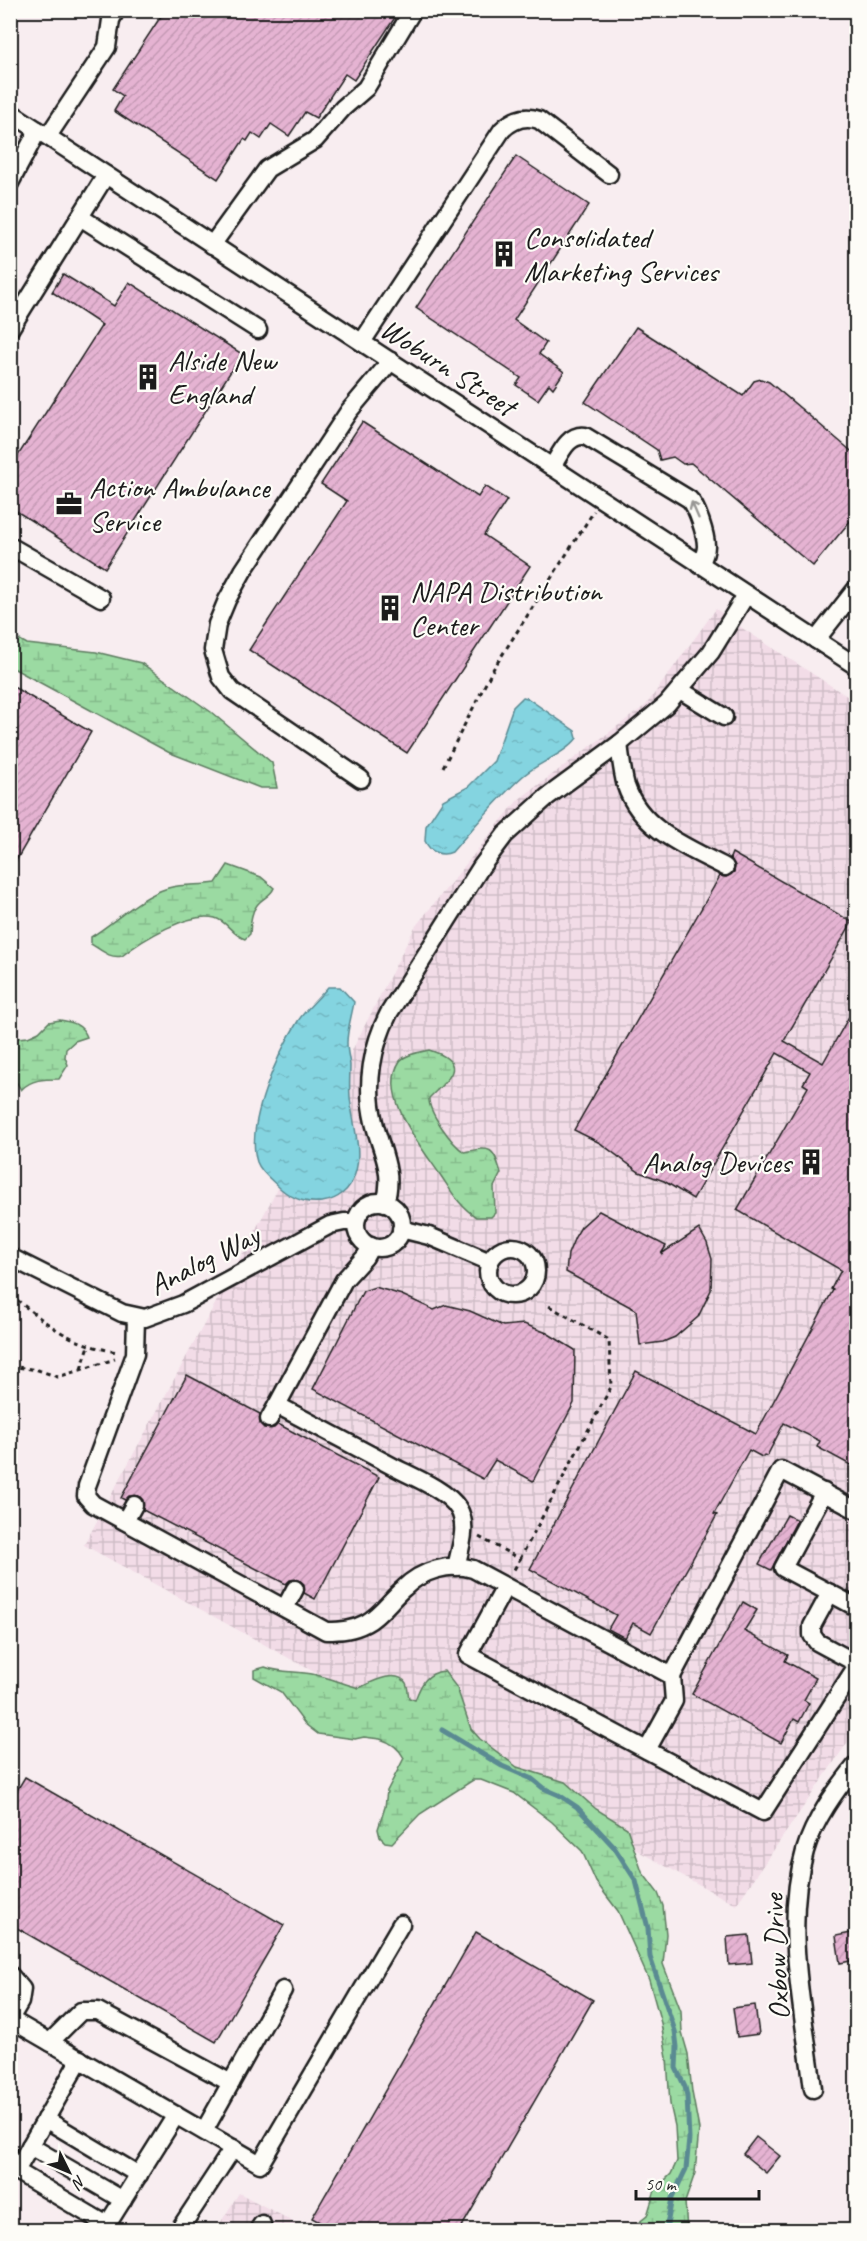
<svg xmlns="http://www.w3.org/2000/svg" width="867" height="2241" viewBox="0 0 867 2241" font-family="Caveat,sans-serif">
  <defs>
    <pattern id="industrial-grid" width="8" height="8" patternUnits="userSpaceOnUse" patternTransform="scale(1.5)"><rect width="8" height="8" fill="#f2dce7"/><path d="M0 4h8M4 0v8" fill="none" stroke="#cfbcc6"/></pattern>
    <pattern id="wetland-marsh" width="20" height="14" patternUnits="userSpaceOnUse" patternTransform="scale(1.5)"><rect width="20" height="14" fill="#9bdaa2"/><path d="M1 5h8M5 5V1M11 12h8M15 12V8" fill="none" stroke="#85ba8b"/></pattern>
    <pattern id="water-ripples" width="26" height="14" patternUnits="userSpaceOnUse" patternTransform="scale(1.5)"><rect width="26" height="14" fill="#84d4e0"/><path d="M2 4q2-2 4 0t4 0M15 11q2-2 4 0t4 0" fill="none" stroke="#71b5c0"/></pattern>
    <pattern id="building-hatch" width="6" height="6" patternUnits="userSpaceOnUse" patternTransform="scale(1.5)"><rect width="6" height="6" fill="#e5b3d2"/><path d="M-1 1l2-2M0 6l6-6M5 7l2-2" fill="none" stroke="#c499b4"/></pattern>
  </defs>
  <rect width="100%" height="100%" fill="#f8edf0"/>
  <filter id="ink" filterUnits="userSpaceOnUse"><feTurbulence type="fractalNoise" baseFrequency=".0167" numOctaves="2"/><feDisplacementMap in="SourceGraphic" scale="12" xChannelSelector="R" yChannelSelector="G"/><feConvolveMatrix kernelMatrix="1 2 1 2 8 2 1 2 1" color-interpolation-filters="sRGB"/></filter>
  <g filter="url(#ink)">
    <g fill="url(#industrial-grid)">
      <path d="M716 609 745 630 856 702V1730L736 1905 84 1545 338 1078 415 927 518 800 646 705Z"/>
      <path d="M239 2193 309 2230H216Z"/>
    </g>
    <g fill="url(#wetland-marsh)" stroke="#5c7b5f" stroke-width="1.5">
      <path d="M11 635 27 644 96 652 141 663 211 712 272 763 277 788H260L168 752 11 667Z"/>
      <path d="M228 865 261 877 274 888C271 896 262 898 257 905 250 914 251 924 250 934L245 939C232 935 227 921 215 918 189 911 142 940 122 956 110 959 101 950 91 944V937C117 921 139 897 168 888 184 883 200 886 216 883Z"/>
      <path d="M60 1020C72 1022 82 1024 87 1037L75 1041 66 1049 65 1057 68 1065 59 1079C44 1079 31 1079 21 1090L17 1083 11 1080V1034L18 1038 28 1037 39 1032 49 1022Z"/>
      <path d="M429 1050C471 1063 448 1079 429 1098 428 1112 452 1144 464 1152 490 1147 493 1145 501 1173L494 1187 495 1213 491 1217H476C459 1206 452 1192 441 1176 423 1149 377 1095 400 1061 405 1054 421 1052 429 1050Z"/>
      <path d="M265 1667C280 1673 296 1671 312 1674 328 1677 344 1684 359 1688 370 1683 396 1668 406 1683 408 1687 408 1694 409 1698L415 1700C421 1684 426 1673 444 1671L457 1688 471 1729 480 1739 517 1767 565 1782 596 1809 627 1828 642 1872 658 1893 663 1906 666 1934 663 1964 681 2011 682 2033 688 2054 692 2092 699 2129 695 2173 685 2202 687 2230H629L647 2216 655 2190 671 2174 677 2161 675 2126 670 2104 667 2058 661 2023 649 1980 618 1911 596 1882 582 1851 552 1822 514 1793 481 1780H473L420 1814 392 1843 385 1842 380 1837 378 1829 385 1807 387 1791 404 1758C399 1748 390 1742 380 1739L364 1737 355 1739 318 1734 305 1724 281 1692 254 1677V1670Z"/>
    </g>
    <g fill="url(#water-ripples)" stroke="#5a8a92" stroke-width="1.5">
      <path d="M523 697 527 698 575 731 577 738C564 755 539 762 523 776 497 799 475 826 452 852 441 857 430 852 425 841L426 826 443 800 468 787 494 761 513 707Z"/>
      <path d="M328 987H340L354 1002C352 1015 347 1029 347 1043 347 1050 349 1058 350 1065 350 1076 349 1086 350 1097 352 1121 363 1150 355 1174 345 1207 305 1210 281 1189 273 1181 261 1173 257 1162 245 1124 278 1053 298 1021 306 1009 319 998 328 987Z"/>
    </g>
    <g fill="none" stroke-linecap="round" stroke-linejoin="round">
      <path stroke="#5a8a92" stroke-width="5" d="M442 1730 502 1766 532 1779 543 1788 559 1795 577 1807 614 1847 636 1881 648 1928 650 1957 675 2031 677 2047 676 2068 685 2087 687 2096 689 2139 686 2169 672 2198 666 2230"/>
    </g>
    <g fill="url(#building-hatch)" stroke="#1c1c1c" stroke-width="1.5">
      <path d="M165 10H388L396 16 354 80 345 74 316 118 305 112 289 136 271 124 261 139 252 133 247 141 244 139 218 179 114 111 123 96 113 89Z"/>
      <path d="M516 156 589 205 514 320 546 343 539 354 564 372 553 388 549 384 538 400 516 385 521 378 416 308Z"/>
      <path d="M63 274 114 306 129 282 242 354 105 568 10 507V468L102 325 52 292Z"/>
      <path d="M636 327 743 396 754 381 761 379 769 382 856 455V514L813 566 691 463 683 464 673 457 660 460 657 450 585 402Z"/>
      <path d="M362 422 478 497 485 486 507 500 484 535 530 566 407 753 249 650 347 501 321 484Z"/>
      <path d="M10 685 91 732 10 871Z"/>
      <path d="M732 853 852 922 784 1041 823 1063 856 1004V1468L817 1447 820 1441 784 1423 767 1456 764 1455 762 1457 749 1450 714 1514 717 1515 651 1633 633 1623 625 1638 608 1629 616 1615 530 1569 636 1371 756 1434 833 1290 831 1289 841 1270 737 1210 808 1087 803 1084 810 1072 777 1053 693 1199 664 1181 639 1172 600 1143 574 1130 720 876 726 877 734 872 735 866 730 858Z"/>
      <path d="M599 1211 666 1246 661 1254 699 1229 707 1243 712 1259 711 1290 698 1317 675 1337 663 1342 640 1345 636 1310 566 1272 568 1254 575 1237 581 1227Z"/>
      <path d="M375 1287 402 1295 434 1310 446 1305 470 1311 503 1326 524 1324 547 1333 575 1350 574 1403 533 1481 495 1460 483 1479 313 1389 363 1291Z"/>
      <path d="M187 1375 260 1414V1424L264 1428H274L278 1424 379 1477 315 1599 304 1593V1584L299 1580H290L286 1584 143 1510V1500L139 1496H129L125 1500 121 1498Z"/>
      <path d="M787 1515 797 1520 771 1570 759 1564Z"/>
      <path d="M743 1602 757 1610 744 1631 788 1655 785 1661 816 1678 804 1700 809 1703 799 1722 794 1719 781 1743 692 1694Z"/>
      <path d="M25 1777 284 1925 216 2042 10 1924V1802Z"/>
      <path d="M476 1932 593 2000 460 2230H334L312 2218Z"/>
      <path d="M856 1932V1960L840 1963 836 1936Z"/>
      <path d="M749 1935 752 1963 729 1965 727 1937Z"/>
      <path d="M755 2005 759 2034 737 2037 733 2008Z"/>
      <path d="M756 2137 780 2156 766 2173 743 2154Z"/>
    </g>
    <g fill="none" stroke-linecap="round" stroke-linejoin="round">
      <g stroke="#1c1c1c" stroke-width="21">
        <g id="minor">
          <path d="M10 112 856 666"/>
          <path d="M48 136 107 47 111 20 116 10"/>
          <path d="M10 183 38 130"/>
          <path d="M80 217 258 330"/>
          <path d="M212 245 267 169 315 140 343 108 366 88 413 10"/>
          <path d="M10 329 106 175"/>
          <path d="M362 342 502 130C513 119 525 115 539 120L609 174"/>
          <path d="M552 467C560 455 567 434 585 436L689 499C697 506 706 535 706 546 706 552 703 559 700 565"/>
          <path d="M10 546 101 598"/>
          <path d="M816 640 856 589"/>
          <path d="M680 690 724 717"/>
          <path d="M619 744C621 758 622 772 626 786 641 830 687 847 725 867"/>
          <path d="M361 779 232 691 221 677 213 650 217 624 227 600 243 571 349 411 391 361"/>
          <circle cx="379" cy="1225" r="23"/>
          <path d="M385 1203C395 1172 381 1151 374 1122 365 1085 372 1046 389 1013L481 867 505 835 547 797 619 744 667 704 711 652 746 595"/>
          <path d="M401 1229 429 1236 490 1262"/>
          <path d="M371 1246 365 1257 344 1280 277 1405C315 1425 354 1446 392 1466 411 1476 447 1490 458 1508 469 1525 460 1549 456 1567"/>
          <circle cx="512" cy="1271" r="24"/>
          <path d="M10 1257 122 1313 145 1318 183 1304 330 1225 344 1222H356"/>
          <path d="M136 1317 135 1354 87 1486 86 1496 93 1504 326 1631C341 1631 353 1630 366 1623 381 1615 391 1599 404 1588 421 1571 449 1562 473 1569L672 1676 781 1470 856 1510"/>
          <path d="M269 1419 277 1405"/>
          <path d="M824 1492 783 1568 856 1607"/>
          <path d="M125 1521 134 1505"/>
          <path d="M505 1587 468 1655 763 1812 856 1667"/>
          <path d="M830 1593 812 1626V1635L817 1642 856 1663"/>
          <path d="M285 1608 295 1589"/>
          <path d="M647 1750 674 1701 672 1676"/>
          <path d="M10 1975 22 1989 20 2002 10 2019"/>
          <path d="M10 2019 260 2164 401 1924"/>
          <path d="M50 2042 81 2011H98L231 2083"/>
          <path d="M80 2059 16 2171 107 2225 176 2115"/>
          <path d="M813 2089C804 2013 783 1926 805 1851 814 1820 836 1790 856 1765"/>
          <path d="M45 2119 139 2175"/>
          <path d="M204 2131 283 1990"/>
          <path d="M30 2146 123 2200"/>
          <path d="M179 2230 233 2148"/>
          <path d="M258 2230 262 2224"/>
        </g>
      </g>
      <g stroke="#1c1c1c" stroke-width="3" stroke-dasharray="4.5 4.5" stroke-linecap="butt">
        <path d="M443 767 492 671 594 511"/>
        <path d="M10 1294C45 1323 71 1345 118 1352"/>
        <path d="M10 1366 38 1370 58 1377 115 1359"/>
        <path d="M81 1369 89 1346"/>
        <path d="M479 1537 520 1559 512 1573"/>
        <path d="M520 1559 611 1387 609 1340 549 1306"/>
      </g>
      <use href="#minor" stroke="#fdfcf7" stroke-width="16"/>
    </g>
    <defs><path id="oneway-shaft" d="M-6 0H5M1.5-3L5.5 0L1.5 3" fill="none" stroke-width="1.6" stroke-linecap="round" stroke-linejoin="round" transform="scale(1.5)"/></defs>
    <use stroke="#989794" href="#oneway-shaft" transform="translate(695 510) rotate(-113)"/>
  </g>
  <defs>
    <g id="building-bare" transform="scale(2.07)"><path d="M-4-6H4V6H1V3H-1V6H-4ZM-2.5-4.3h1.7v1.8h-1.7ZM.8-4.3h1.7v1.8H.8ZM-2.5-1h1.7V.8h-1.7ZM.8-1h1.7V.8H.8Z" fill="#1c1c1c" stroke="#fdfcf7" stroke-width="2.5" paint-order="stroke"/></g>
    <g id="office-bare" transform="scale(2.07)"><path d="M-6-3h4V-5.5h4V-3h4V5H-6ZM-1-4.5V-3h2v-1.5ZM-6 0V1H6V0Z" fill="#1c1c1c" stroke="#fdfcf7" stroke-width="2.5" paint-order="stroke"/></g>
  </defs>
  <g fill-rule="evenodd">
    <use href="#building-bare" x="504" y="254"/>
    <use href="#building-bare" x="148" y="377"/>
    <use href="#office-bare" x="69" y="504"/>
    <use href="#building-bare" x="390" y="608"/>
    <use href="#building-bare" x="811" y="1162"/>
  </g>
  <g text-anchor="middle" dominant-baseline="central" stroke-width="4.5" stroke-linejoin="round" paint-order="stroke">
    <g font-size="30" fill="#1c1c1c" stroke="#fdfcf7" text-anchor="start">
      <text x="524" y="237">Consolidated<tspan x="524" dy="34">Marketing Services</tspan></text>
      <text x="168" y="360">Alside New<tspan x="168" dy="34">England</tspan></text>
      <text x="89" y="487">Action Ambulance<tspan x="89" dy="34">Service</tspan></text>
      <text x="410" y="591">NAPA Distribution<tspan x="410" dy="34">Center</tspan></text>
      <text x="791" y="1162" text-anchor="end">Analog Devices</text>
    </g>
    <g font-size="30" fill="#1c1c1c" stroke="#fdfcf7">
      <text transform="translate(448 367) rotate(33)">Woburn Street</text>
      <text transform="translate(204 1260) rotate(-27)">Analog Way</text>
      <text transform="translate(776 1957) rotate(-93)">Oxbow Drive</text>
    </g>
  </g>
  <rect width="867" height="2241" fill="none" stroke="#fdfcf7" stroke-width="36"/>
  <rect x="18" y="18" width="831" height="2205" fill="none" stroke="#1c1c1c" stroke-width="2" filter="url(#ink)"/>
  <g transform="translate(69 2172) rotate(133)" stroke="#fdfcf7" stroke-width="4.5" paint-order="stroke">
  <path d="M0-4.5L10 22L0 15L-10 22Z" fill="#1c1c1c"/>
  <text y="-9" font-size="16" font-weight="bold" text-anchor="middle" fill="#1c1c1c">N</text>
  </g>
  <path d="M636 2190v9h123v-9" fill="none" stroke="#1c1c1c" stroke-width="3"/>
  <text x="645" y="2190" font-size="18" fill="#1c1c1c" stroke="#fdfcf7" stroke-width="4.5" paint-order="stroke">50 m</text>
</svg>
